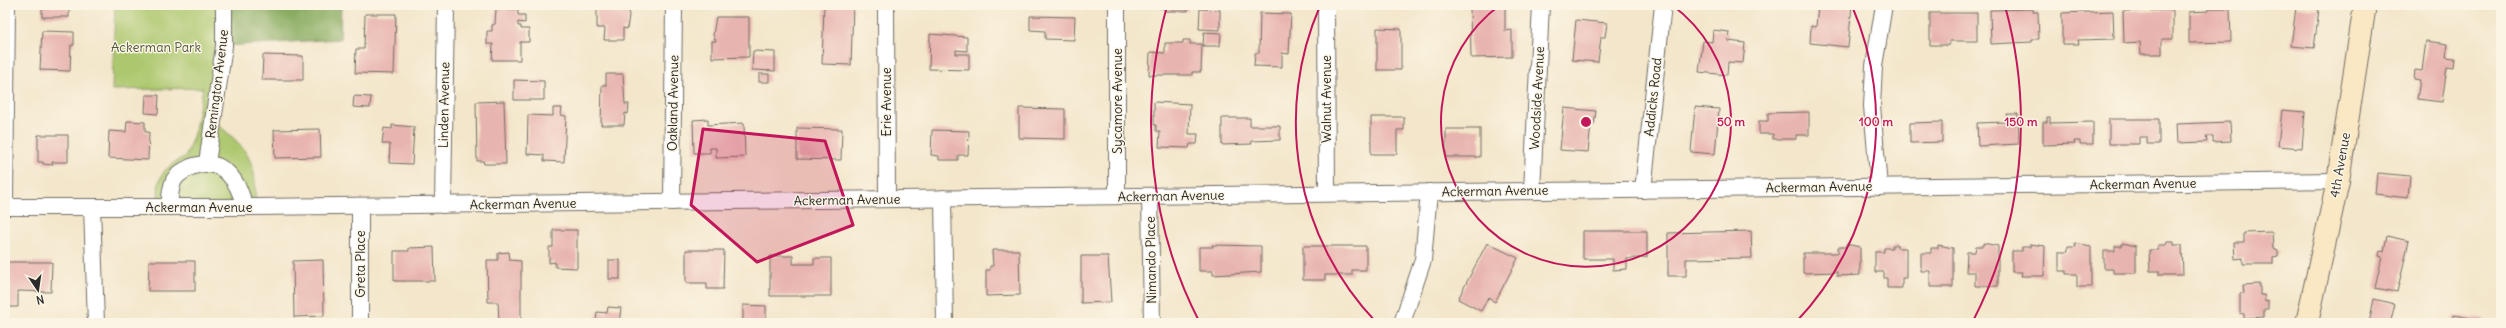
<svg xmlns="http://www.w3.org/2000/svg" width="2506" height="328" viewBox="0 0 2506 328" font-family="Delius,sans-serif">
  <rect width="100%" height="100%" fill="#fcf5e5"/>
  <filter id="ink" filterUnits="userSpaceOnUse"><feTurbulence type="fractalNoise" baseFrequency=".025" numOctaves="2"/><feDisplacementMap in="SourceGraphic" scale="8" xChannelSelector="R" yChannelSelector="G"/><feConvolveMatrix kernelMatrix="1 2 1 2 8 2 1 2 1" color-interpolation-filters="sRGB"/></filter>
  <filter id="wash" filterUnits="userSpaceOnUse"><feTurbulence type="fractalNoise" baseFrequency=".012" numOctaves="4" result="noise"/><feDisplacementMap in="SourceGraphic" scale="16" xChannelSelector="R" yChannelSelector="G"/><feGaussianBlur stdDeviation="0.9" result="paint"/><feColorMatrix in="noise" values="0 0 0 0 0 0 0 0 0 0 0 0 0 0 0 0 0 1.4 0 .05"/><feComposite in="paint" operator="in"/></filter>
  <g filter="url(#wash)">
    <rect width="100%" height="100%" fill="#f3e6ca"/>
    <path fill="#acc76d" stroke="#6c794c" d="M115 5H224L213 121C248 148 258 161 255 207L161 208C153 180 162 168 186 156L195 131 203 88 112 90Z"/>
    <path fill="#89ac60" stroke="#5a6c46" d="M224 5H341L340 39 224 46Z"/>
    <g id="blocks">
      <g fill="#e8b4af">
        <rect x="42" y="5" width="27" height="12"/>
        <path d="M597 5H626V8H630L627 29 623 28V40H604L605 28H597Z"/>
        <path d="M824 5H853L851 65 822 64Z"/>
        <path d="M1158 5H1188V11H1165V8H1158Z"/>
        <path d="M1505 5V31L1512 30V57L1471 58 1470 6Z"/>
        <path d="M1818 5H1852L1848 47 1810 43 1811 26 1816 27Z"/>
        <path d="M2296 7 2319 9 2314 48 2291 46Z"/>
        <path d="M2209 8H2230L2231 42 2189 43V12L2209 11Z"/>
        <path d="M496 9H518V15H525V23L518 22V26H521V29H529V42H520V60H492L493 44H487V31H492V25L495 24Z"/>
        <path d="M1200 9 1220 10V30L1199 29Z"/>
        <path d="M2033 9V12H2038L2039 39H2032V42L1991 44 1990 10Z"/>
        <path d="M2173 10V39H2162V54H2141L2140 42 2124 43 2123 11Z"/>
        <path d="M2113 11 2114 39 2078 40 2079 44H2062V13Z"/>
        <path d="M1260 13 1291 14 1289 54 1282 53V67L1254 66 1255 53H1259Z"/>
        <path d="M1930 13H1977V41H1949V45H1930Z"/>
        <path d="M365 14H396L394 74 355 73 356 49H364Z"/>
        <path d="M1030 16 1075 17 1074 40 1045 39V31L1030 30Z"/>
        <path d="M716 17H749V57L712 58V41H716L713 35Z"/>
        <path d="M1576 20 1607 23 1605 37H1601L1598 62 1572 60Z"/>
        <path d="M1377 28 1401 29V70H1377Z"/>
        <path d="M1713 30 1729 32 1728 41 1745 43 1743 63 1728 62 1727 75 1699 72 1703 41 1712 42Z"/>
        <path d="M42 31 74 32V45H71L70 71 40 70Z"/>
        <path d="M1204 32 1221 33 1220 46H1203Z"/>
        <path d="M930 34 967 37V51L956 50V54H969V70L929 69Z"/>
        <path d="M1183 40H1190V44H1202L1201 72H1192V75H1149L1150 52 1165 53V43H1183Z"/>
        <path d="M2426 41 2448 44 2446 57 2455 58 2454 68 2447 67 2442 102 2417 99 2420 80 2414 79 2415 70 2422 71Z"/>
        <path d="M753 51 775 52V71L752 70Z"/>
        <path d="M263 55 303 56V80H262Z"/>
        <path d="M606 74H623L625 104H629L628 114 625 113 624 125H601L602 85H606Z"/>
        <rect x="759" y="74" width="10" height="8"/>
        <path d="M514 80 544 81V100H514Z"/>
        <path d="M146 95H159L158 114 145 113Z"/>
        <path d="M354 96 371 97 370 108 353 107Z"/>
        <path d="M504 101 506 164H484L483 161H477L476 102Z"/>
        <path d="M1154 102 1190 104 1189 134H1198L1197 144H1190L1189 148 1159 147 1160 131H1156V125H1154Z"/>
        <path d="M1695 107 1719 109 1715 154 1691 152Z"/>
        <path d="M553 108H562L561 115 566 116 564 162 544 161V155L527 154 528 115 553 116Z"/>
        <path d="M1019 108 1065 109V139L1019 138Z"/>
        <path d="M1564 108 1596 111 1594 125H1591L1588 152 1560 150Z"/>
        <path d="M2282 110 2305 112 2302 148 2278 146Z"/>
        <path d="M1809 112V135H1796V139H1773V134H1759V121H1768V113Z"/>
        <path d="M2007 114H2018L2019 144 1978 146 1977 123 2007 122Z"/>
        <path d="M1371 117H1404V130H1397V154H1371Z"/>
        <path d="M2047 117H2050V123L2093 122V144H2080V141H2074L2075 144 2043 145V122H2047Z"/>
        <path d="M1222 118H1250V126H1280V140L1251 141 1252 144 1222 145Z"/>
        <path d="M708 119V125L744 123 745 157 716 158V148H710V153H694L693 120Z"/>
        <path d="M2109 119H2159V144H2147V137H2139V144H2109Z"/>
        <path d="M127 121 145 122V132H149L148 160 108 158 109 131 126 132Z"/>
        <path d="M1942 122V142L1910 143V123Z"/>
        <path d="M2230 122 2231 141 2213 142V136H2206L2207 142 2177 143 2176 124Z"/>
        <path d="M392 125 414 127 412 164 389 163 390 144H382L384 128 392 129Z"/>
        <path d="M797 128 842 129 841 160 797 159Z"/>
        <path d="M320 129 321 157 275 158 274 130Z"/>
        <rect x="1446" y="129" width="34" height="28"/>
        <path d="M932 130 969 131 968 155H958V160H939V156L931 155Z"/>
        <path d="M38 135H68V162H52L53 165 43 164V162H38Z"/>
        <path d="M2377 173 2410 176 2408 198 2375 194Z"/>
        <path d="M553 230H577V268L555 267V262L549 263V247H553Z"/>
        <path d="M1583 231H1647V257L1627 259V269L1613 270V259H1583Z"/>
        <path d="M1751 231 1752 258 1686 259V276H1668V233Z"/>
        <path d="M2272 232 2273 249 2278 251V256L2273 257V264H2243V258L2235 259 2234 242H2244V233Z"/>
        <path d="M2387 236 2409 241 2397 292 2375 288 2382 257 2379 256 2380 251 2384 252Z"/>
        <path d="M2167 242H2174V245H2182L2183 275H2159V271H2150L2149 250H2158V245H2166Z"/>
        <path d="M1487 243 1518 258 1495 302 1488 298 1481 311 1458 299Z"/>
        <path d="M1983 243 1998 246V286H1975V272H1966L1967 252H1975L1976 246H1983Z"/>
        <path d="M2075 243 2091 246V287H2077V274H2066V271H2059V252H2068V247H2076Z"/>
        <path d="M2122 243 2136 246V273H2113V269H2104V251H2115V246H2122Z"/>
        <path d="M1846 244 1860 247V275L1837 276V272L1803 273V253H1838V247H1846Z"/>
        <path d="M2030 244 2045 246 2044 276H2021L2022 272H2012V251H2022V247H2030Z"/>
        <path d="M1212 245 1261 246V272L1213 275V271H1199V247H1213Z"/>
        <path d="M1892 245H1897V248H1906V278H1902V288H1887V278H1884V272H1875V252H1884V248H1892Z"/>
        <path d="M1938 245 1953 248V287H1930V271H1921V253H1931V248H1938Z"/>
        <path d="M1303 246H1366V270H1352V275H1325V280H1303Z"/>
        <path d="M434 247 435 281H394V251H409V248Z"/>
        <path d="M686 250H724L723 289H707V283H686Z"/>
        <path d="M992 250H1019L1020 295 986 296V270H990V266H993Z"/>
        <path d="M509 252 510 260 521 261V323H499L498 302H488L487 260H498V253Z"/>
        <path d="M770 256H793V264H814V258H831V296H770Z"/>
        <path d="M1081 256H1108L1111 302 1081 303Z"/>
        <path d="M323 260 324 316 294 317 293 261Z"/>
        <rect x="609" y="260" width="11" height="19"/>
        <path d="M149 261H195V291H148Z"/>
        <path d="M5 262H52L51 292 18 291V307H5Z"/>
        <path d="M2260 284V295H2264L2265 302 2268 301V309H2264V317L2244 318V314L2240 313V293H2244L2243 285Z"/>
        <path d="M2374 299 2395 304 2391 320 2402 323H2369Z"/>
        <path d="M743 305 766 306V323H743Z"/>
        <path d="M608 307 621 308 619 323H596L597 312 607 313Z"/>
        <path d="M2453 315 2483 320V323H2452Z"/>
      </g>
    </g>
  </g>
  <g filter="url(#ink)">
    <use href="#blocks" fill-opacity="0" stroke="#716c63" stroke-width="1"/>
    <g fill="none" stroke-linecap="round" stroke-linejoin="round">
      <g stroke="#716c63" stroke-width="18">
        <g id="street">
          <path d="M886 5 887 199"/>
          <path d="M1117 5V196"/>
          <path d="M1326 5 1327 193"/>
          <path d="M207 163 224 46V5"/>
          <path d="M1879 187 1872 106 1874 66 1884 5"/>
          <path d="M1643 190 1663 5"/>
          <path d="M1532 191 1541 5"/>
          <path d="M1150 196 1152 323"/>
          <path d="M943 198 945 323"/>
          <path d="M5 200 7 5"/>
          <path d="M672 202 674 5"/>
          <path d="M443 205 446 5"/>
          <path d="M5 207H255L2338 181"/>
          <path d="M92 207 96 323"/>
          <path d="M169 207C170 198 170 188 174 180 178 173 185 170 191 167 223 155 238 181 245 207"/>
          <path d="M360 323V206"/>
          <path d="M1402 323 1423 260 1429 192"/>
        </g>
      </g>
      <g stroke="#716c63" stroke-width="24">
        <path id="secondary" d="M2307 323 2338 181 2365 5"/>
      </g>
      <use href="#street" stroke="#fff" stroke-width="16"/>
      <use href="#secondary" stroke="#fae7c3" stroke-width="22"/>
    </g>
  </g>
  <path fill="#c2185b" fill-opacity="0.2" stroke="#c2185b" stroke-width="3" stroke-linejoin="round" d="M703 129 825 141 853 225 757 262 691 205Z"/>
  <g fill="none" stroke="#c2185b" stroke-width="2">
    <path d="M1672 5A145 145 0 1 1 1500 5"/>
    <path d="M1376 322A290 290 0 0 1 1320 6M1852 6A290 290 0 0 1 1796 322"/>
    <path d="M1200 323A435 435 0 0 1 1167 6M2005 6A435 435 0 0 1 1972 323"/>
  </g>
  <g text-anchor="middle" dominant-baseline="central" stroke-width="3" stroke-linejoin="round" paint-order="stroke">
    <g font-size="13" fill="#525a3f" stroke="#fcf5e5">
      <text x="156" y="47">Ackerman Park</text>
    </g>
    <g font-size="13" fill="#2b2b2b" stroke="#fcf5e5">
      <text transform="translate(217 84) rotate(-83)">Remington Avenue</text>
      <text transform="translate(1653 97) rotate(-84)">Addicks Road</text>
      <text transform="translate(1537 98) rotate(-87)">Woodside Avenue</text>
      <text transform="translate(1326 99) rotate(-90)">Walnut Avenue</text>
      <text transform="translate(1117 101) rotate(-90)">Sycamore Avenue</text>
      <text transform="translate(886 102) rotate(-90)">Erie Avenue</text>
      <text transform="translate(673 103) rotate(-89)">Oakland Avenue</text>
      <text transform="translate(444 105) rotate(-89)">Linden Avenue</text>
      <text transform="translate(2340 165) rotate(-80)">4th Avenue</text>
      <text transform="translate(2143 184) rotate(-1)">Ackerman Avenue</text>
      <text transform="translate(1819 187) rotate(-1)">Ackerman Avenue</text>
      <text transform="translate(1495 191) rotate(-1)">Ackerman Avenue</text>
      <text transform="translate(1171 196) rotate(-1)">Ackerman Avenue</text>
      <text transform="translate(847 200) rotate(-1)">Ackerman Avenue</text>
      <text transform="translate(523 204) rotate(-1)">Ackerman Avenue</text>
      <text x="199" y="207">Ackerman Avenue</text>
      <text transform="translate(1151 260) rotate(-91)">Nimando Place</text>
      <text transform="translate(360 264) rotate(-90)">Greta Place</text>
    </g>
  </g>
  <circle cx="1586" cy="122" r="6" fill="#c2185b" stroke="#fcf5e5" stroke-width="2"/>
  <g font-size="12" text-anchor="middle" font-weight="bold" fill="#c2185b" stroke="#fcf5e5" stroke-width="3" stroke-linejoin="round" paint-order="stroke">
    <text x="1731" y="126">50 m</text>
    <text x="1876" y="126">100 m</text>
    <text x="2021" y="126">150 m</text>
  </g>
  <rect width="2506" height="328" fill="none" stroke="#fcf5e5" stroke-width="20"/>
  <g transform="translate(38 290) rotate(167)" stroke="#fcf5e5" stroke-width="3" paint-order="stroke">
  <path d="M0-3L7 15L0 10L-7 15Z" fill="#2b2b2b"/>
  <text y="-6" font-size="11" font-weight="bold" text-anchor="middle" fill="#2b2b2b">N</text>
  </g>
</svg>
